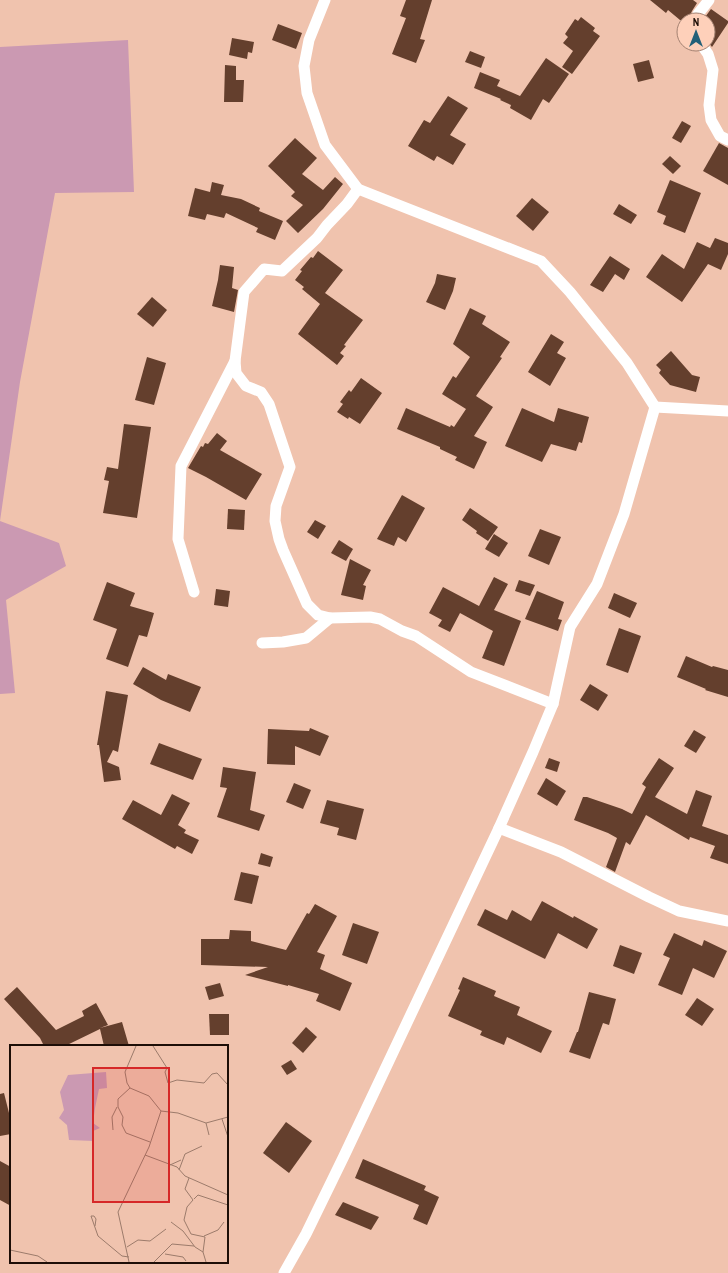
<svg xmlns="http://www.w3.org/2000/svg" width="728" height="1273" viewBox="0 0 728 1273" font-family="'Archivo Narrow',sans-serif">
  <rect width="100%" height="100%" fill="#f0c3ae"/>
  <path fill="#cb99b2" d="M128 40 134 192 55 193 20 382 0 521 59 543 66 566 6 600 15 693 0 694V47Z"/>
  <g fill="#643f2d">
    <path d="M406 0H432L420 39 425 40 416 63 392 54 406 18 400 16Z"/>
    <path d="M650 0H693L697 3 692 11 688 20H680L668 10 666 13Z"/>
    <path d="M711 9 728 21V23L712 47 708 42V20H703Z"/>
    <path d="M581 17 595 28 593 31 600 36 572 74 562 67 573 51 563 43 568 37 565 34 575 19 578 21Z"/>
    <path d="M278 24 302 33 296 49 272 40Z"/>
    <path d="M232 38 254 42 252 53 248 52 247 59 229 55Z"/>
    <path d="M470 51 485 57 481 68 465 62Z"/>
    <path d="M546 58 569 74 549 103 543 99 531 120 510 108 511 105 500 100 501 99 474 88 480 72 500 80 497 86 520 96Z"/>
    <path d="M649 60 654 78 638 82 633 64Z"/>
    <path d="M225 65 236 66V80H244L243 102H224Z"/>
    <path d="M448 96 468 108 450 135 466 144 453 165 437 156 434 161 408 146 424 120 430 123Z"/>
    <path d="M682 121 691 126 681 143 672 138Z"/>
    <path d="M295 138 317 158 302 174 323 190 335 177 343 184 323 209 298 233 286 221 303 205 291 196 295 192 268 166Z"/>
    <path d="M719 143 728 148V185L703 171Z"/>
    <path d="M670 156 681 166 673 174 662 164Z"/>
    <path d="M670 180 701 193 685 233 663 224 666 216 657 212Z"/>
    <path d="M212 182 224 185 221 195 241 199 260 208 259 211 283 221 275 240 256 232 258 228 226 213 224 218 207 214 205 220 188 216 195 188 210 192Z"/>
    <path d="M532 198 549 212 533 231 516 216Z"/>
    <path d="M619 204 637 215 631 224 613 214Z"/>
    <path d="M715 238 728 243V254L721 270 708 264 682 302 646 277 662 254 684 269 697 242 710 248Z"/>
    <path d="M318 251 343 270 325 293 363 320 344 345 346 346 340 353 344 356 337 365 298 334 320 304 302 289 304 287 295 280 302 271 300 270 311 257 313 258Z"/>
    <path d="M610 256 630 269 624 280 615 274 603 292 590 285Z"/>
    <path d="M220 265 234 267 232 288 238 290 234 312 212 306 218 280Z"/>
    <path d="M437 274 456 278 453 291 445 310 426 302 435 283Z"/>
    <path d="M152 297 167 310 153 327 137 314Z"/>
    <path d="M470 308 486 316 482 324 510 342 500 357 502 358 476 396 493 407 474 436 487 442 474 469 455 460 457 457 440 449V447L397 429 406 408 450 427 451 425 454 427 466 409 442 394 453 376 456 378 470 357 453 344Z"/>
    <path d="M551 334 564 342 557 353 566 358 550 386 528 372Z"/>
    <path d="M671 351 692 375 700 377 696 392 670 385 659 373 661 370 656 365Z"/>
    <path d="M147 357 166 363 154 405 135 400Z"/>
    <path d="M361 378 382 393 360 424 349 417 348 419 337 412 343 404 340 402 349 390 351 392Z"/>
    <path d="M522 408 554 422 558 408 589 417 582 443 579 442 576 451 551 444 542 462 505 446Z"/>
    <path d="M124 424 151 427 137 518 103 513 109 481 104 480 107 467 118 469Z"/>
    <path d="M217 433 227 441 220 450 262 474 246 500 206 477 188 468 201 446 203 447 205 443 208 444Z"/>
    <path d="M402 495 425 508 406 542 398 537 394 546 377 539Z"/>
    <path d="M470 508 498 527 488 541 476 533 477 531 462 520Z"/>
    <path d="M228 509 245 510 244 530 227 529Z"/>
    <path d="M315 520 326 526 318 539 307 532Z"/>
    <path d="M540 529 561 537 549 565 528 556Z"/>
    <path d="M494 534 508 543 499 557 485 549Z"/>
    <path d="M339 540 353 549 346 561 331 553Z"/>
    <path d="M350 559 371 570 363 585 366 586 363 600 341 595Z"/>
    <path d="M494 577 508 584 494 610 521 621 504 666 482 658 493 631 460 613 450 632 438 626 442 620 429 613 443 587 479 606Z"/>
    <path d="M519 580 535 585 530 596 515 591Z"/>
    <path d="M107 582 135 593 130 606 154 613 147 637 139 635 128 667 106 659 117 629 93 620Z"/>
    <path d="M216 589 230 591 228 607 214 605Z"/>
    <path d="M537 591 564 602 558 619 562 620 558 631 525 619Z"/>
    <path d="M614 593 637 603 630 618 608 608Z"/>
    <path d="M619 628 641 636 628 673 606 665Z"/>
    <path d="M686 656 712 667 713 666 728 670V697L705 690 706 689 677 677Z"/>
    <path d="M143 667 166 680 168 674 201 687 190 712 161 700 133 684Z"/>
    <path d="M590 684 608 695 598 711 580 700Z"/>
    <path d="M106 691 128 695 118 752 113 750 107 762 119 767 121 780 104 782 99 745H97Z"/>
    <path d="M310 728 329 736 320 756 295 746V765L267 764 268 729 309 731Z"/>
    <path d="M694 730 706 737 696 753 684 746Z"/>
    <path d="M159 743 202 759 193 780 150 764Z"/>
    <path d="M549 758 560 762 557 772 545 768Z"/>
    <path d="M659 758 674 768 655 797 687 814 696 790 712 796 702 826 728 835V864L710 858 715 846 690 837 689 840 646 815 630 845 626 842 615 872 606 867 617 838 608 833 574 820 583 797H587L622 809 632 814 646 787 642 784Z"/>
    <path d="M223 767 256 772 250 810 265 815 259 831 217 817 227 788 220 787Z"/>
    <path d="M546 778 566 791 557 806 537 794Z"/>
    <path d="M294 783 311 790 303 809 286 802Z"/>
    <path d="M172 794 190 803 178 825 186 830 184 833 199 840 192 854 177 846 175 849 122 819 133 800 161 815Z"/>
    <path d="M327 800 364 809 356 840 337 835 339 828 320 823Z"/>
    <path d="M261 853 273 857 270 867 258 864Z"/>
    <path d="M241 872 259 876 252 904 234 900Z"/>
    <path d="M542 901 573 918 574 916 598 929 587 949 558 933 545 959 477 925 485 909 507 920 512 910 531 921Z"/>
    <path d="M315 904 337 916 317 952 325 955 320 969 352 983 340 1011 316 1001 319 994 288 985V986L245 975 268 967 201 965V939H229L230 930 251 931V941L286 950 307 913 309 914Z"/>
    <path d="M353 923 379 932 367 964 342 955Z"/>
    <path d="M674 933 702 946 704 940 727 951 714 978 693 968 682 995 658 985 670 958 663 955Z"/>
    <path d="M620 945 642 953 634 974 613 966Z"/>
    <path d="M463 977 496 991 494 996 520 1007 517 1015 552 1031 541 1053 507 1037 504 1045 480 1035 482 1031 448 1016 460 990 458 989Z"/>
    <path d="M220 983 224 996 209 1000 205 987Z"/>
    <path d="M17 987 56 1030 84 1016 82 1011 96 1003 108 1025 100 1028 122 1022 129 1046H104L100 1029 65 1046H44L40 1038 4 999Z"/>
    <path d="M589 992 616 999 609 1025 603 1023 590 1059 569 1052 577 1032H578Z"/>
    <path d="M697 998 714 1009 702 1026 685 1015Z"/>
    <path d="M209 1014H229V1035H210Z"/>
    <path d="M306 1027 317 1037 303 1053 292 1043Z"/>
    <path d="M291 1060 297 1069 287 1075 281 1066Z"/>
    <path d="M4 1093 11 1121V1134L0 1136V1094Z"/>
    <path d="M286 1122 312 1141 289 1173 263 1153Z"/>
    <path d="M363 1159 426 1186 424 1190 439 1197 427 1225 413 1219 419 1205 355 1178Z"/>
    <path d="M0 1161 11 1167V1206L0 1200Z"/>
    <path d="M343 1202 379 1217 371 1230 335 1215Z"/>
  </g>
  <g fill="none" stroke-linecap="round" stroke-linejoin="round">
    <g stroke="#fff" stroke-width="11">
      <path d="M695 20 698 14 709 0"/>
      <path d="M701 44 708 54 713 70 709 105 711 120 720 136 728 140"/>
      <path d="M358 189 347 204 327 225 317 238 282 271 264 269 244 292 235 361 236 373 246 386 261 392 269 404 290 467 276 506 275 521 279 539 283 550 307 604 318 615 330 618 370 617 380 619 402 631 416 636 471 672 553 704"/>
      <path d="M655 407 728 411"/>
      <path d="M194 592 178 539 181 466 235 361"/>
      <path d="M262 643 283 642 306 638 330 618"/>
      <path d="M499 828 561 852 649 897 679 911 728 921"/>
      <path d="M284 1273 306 1234 344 1156 499 828 533 752 553 704 570 627 597 584 624 514 655 407 627 363 570 292 541 261 358 189 325 145 307 93 304 66 309 40 325 0"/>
    </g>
  </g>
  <g transform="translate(10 1045)">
    <rect width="218" height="218" fill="#f0c3ae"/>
    <path d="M96 27 97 43 89 44 85 63 83 78 90 83 83 86 84 96 59 95 57 80 49 73 54 65 50 47 58 30Z" fill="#cb99b2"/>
    <path fill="none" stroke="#9c7b6b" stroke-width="1" d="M143 1 157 23 155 27 158 38 167 35 194 38 202 29 207 28 218 40M120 43 108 54V62L113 72 112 80 116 88 140 97M151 66 168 68 196 78 218 72M212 74 218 92M196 78 199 90M103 85 102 72 107 62M135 110 167 122 175 131 218 150M160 120 171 115M169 125 175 109 192 101M179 133 175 144 183 155 177 162 174 175 181 189 195 192 193 207 196 217M184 154 188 150 218 160M161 177 173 186 185 202 193 207M85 181 86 174 84 171H81L88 191 112 211 119 212M194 191 208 185 214 177M117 202 128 195 140 196 156 184M0 205 28 211 37 217M155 209 173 212 176 216M119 217 108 167 139 102 151 66 139 51 120 43 117 38 115 27 126 1M144 217 162 199 184 201"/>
    <path fill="#d62828" fill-opacity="0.15" stroke="#d62828" stroke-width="2" d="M83 23H159V157H83Z"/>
    <rect width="218" height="218" fill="none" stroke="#1d0e07" stroke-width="2"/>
  </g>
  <g transform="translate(696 32)"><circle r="19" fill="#fed0ba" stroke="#a48272"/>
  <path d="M0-3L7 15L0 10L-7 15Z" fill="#246078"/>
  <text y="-6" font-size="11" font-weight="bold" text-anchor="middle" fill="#1d0e07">N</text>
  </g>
</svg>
